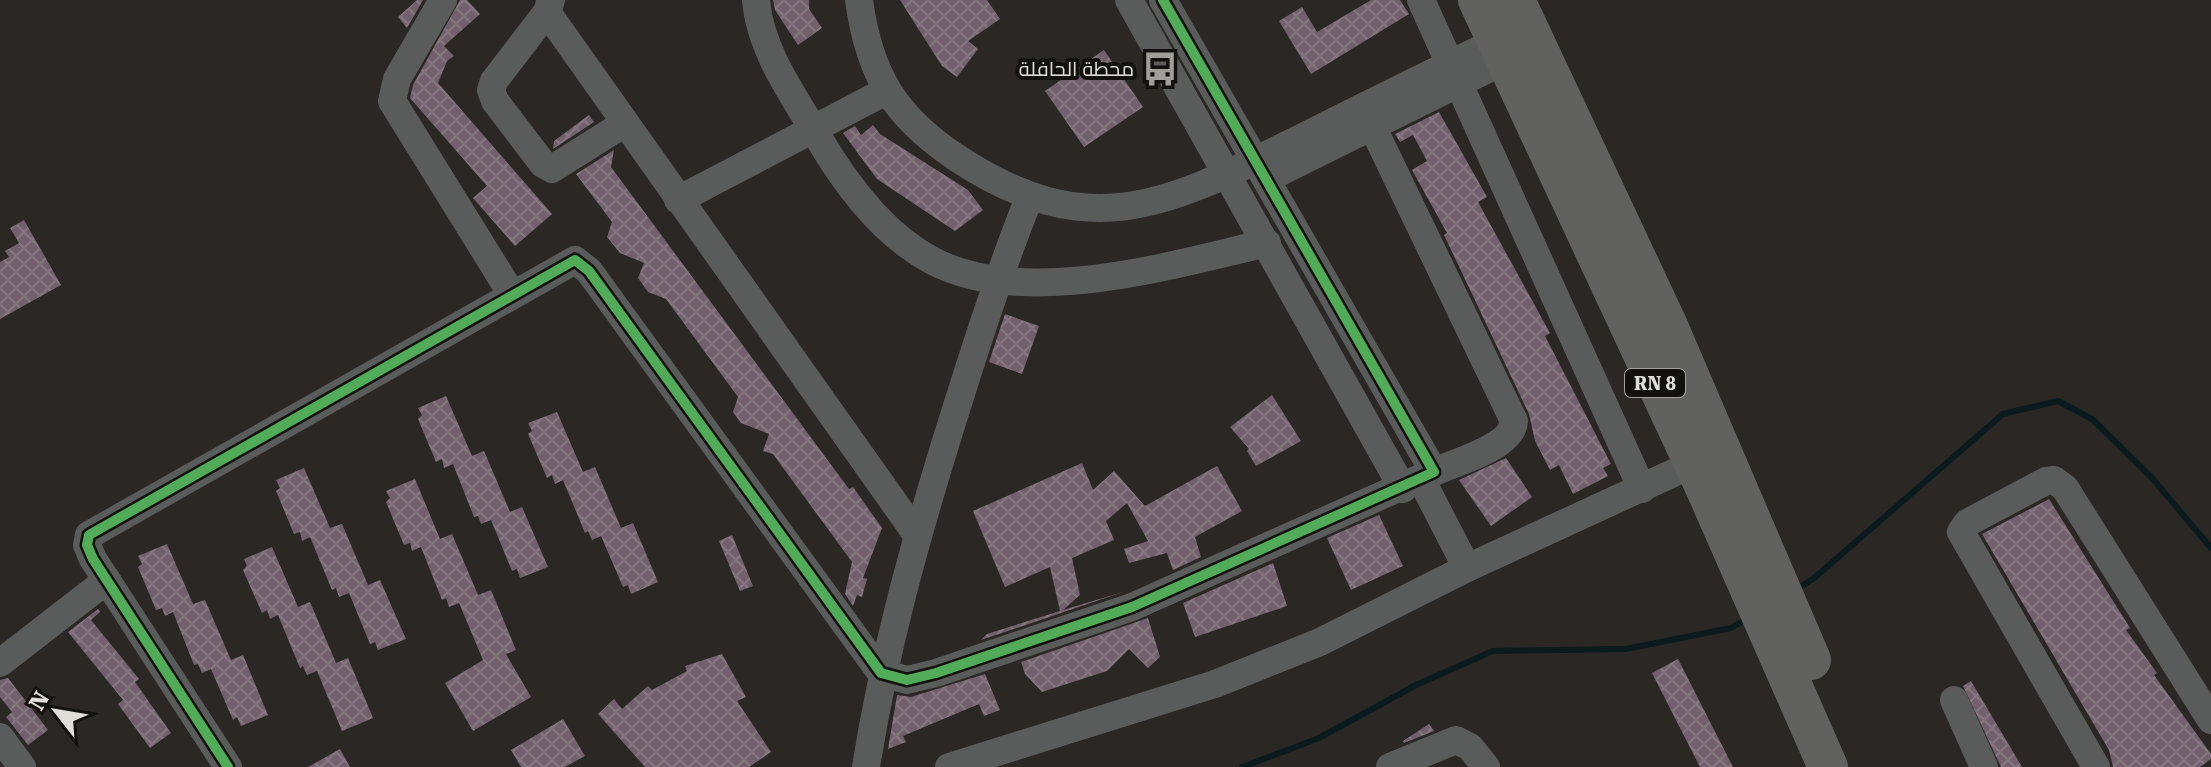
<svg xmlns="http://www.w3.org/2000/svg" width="2211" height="767" viewBox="0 0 2211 767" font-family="'Roboto Serif',Cairo,serif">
  <defs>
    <pattern id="building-cross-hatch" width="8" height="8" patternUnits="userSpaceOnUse" patternTransform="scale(2)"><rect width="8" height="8" fill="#72616c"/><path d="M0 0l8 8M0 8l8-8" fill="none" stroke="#867780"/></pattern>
  </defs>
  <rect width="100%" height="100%" fill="#2a2724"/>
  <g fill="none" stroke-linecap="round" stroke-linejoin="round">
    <g stroke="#0a1a1d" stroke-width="6">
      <path d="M1795 590 1813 579 2003 414 2058 401 2092 419 2152 478 2211 548"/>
      <path d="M1242 767 1319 738 1418 684 1493 651 1626 649 1731 628 1748 618"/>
    </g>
  </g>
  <g fill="url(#building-cross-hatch)">
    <path d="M417 0H423L407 28 398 17Z"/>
    <path d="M460 0H467L480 14 444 46 454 56 447 61 438 83 552 214 515 246 473 198 487 186 410 98 413 85Z"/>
    <path d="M773 0H809V9L822 28 798 45 775 10Z"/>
    <path d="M900 0H987L1000 19 968 41 978 49 957 77 942 66Z"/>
    <path d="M1371 0H1400L1409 14 1311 74 1279 21 1302 7 1317 32Z"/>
    <path d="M1104 50 1143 107 1084 147 1045 91Z"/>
    <path d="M1439 112 1487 197 1478 202 1550 333 1545 336 1611 464 1603 468 1608 476 1573 494 1559 465 1550 470 1535 441 1529 414 1444 235 1447 233 1412 170 1427 161 1413 135 1400 142 1395 134Z"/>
    <path d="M589 115 594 122 553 149 554 141Z"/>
    <path d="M873 125 880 134 968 190 983 210 955 231 877 179 843 133 855 126 861 135Z"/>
    <path d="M614 150 611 167 849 489 853 487 882 528 863 578 867 579 862 597 857 595 853 606 845 594 852 562 773 454 763 451 769 434 741 423 733 412 738 397 666 299 648 292 638 278 644 263 620 253 607 237 612 222 576 174Z"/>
    <path d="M24 220 61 285 0 319V262L9 257 5 251 19 243 10 228Z"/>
    <path d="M1005 314 1039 326 1022 374 989 362Z"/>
    <path d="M1272 395 1301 441 1256 466 1247 451 1249 449 1230 427Z"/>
    <path d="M446 396 472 456 484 451 510 512 522 507 548 567 520 578 517 569 512 571 491 520 481 524 478 516 474 517 453 464 444 468 442 459 436 462 418 419 422 415 418 408Z"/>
    <path d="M557 412 583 472 595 467 621 528 633 523 658 582 631 594 628 585 623 587 601 536 592 540 588 531 585 533 563 480 555 484 552 475 547 478 528 434 532 431 528 423Z"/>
    <path d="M1506 458 1532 497 1491 526 1459 480Z"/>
    <path d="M1082 463 1093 490 1114 471 1145 506 1217 466 1242 511 1195 537 1201 557 1173 570 1167 553 1129 563 1124 549 1148 541 1127 503 1106 521 1114 540 1072 558 1080 595 1063 610 1126 591 981 640 987 634 1060 611 1050 567 1005 587 973 511Z"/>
    <path d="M304 468 330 528 342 524 368 585 380 580 406 639 378 650 375 642 370 644 349 593 339 597 336 588 332 590 310 537 302 541 300 532 294 534 276 491 280 488 276 480Z"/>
    <path d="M415 479 440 539 452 534 478 595 491 590 516 650 506 654 531 697 473 731 445 683 483 660 459 603 449 607 446 598 442 600 421 547 412 551 410 543 404 545 386 502 390 498 386 491Z"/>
    <path d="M2049 499 2130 628 2126 630 2157 673 2154 675 2211 754V759L2200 767H2113L2109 750 1982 534Z"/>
    <path d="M1379 515 1403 566 1351 590 1327 538Z"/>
    <path d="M732 535 753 586 740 591 719 541Z"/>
    <path d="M167 544 193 604 205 600 231 660 243 655 268 715 241 726 237 717 233 720 211 669 202 673 198 664 194 665 173 612 165 616 162 608 156 610 138 567 142 564 138 556Z"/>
    <path d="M272 547 298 607 310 602 336 663 348 658 373 718 342 731 317 671 307 675 303 666 300 668 278 615 270 619 267 610 262 613 243 570 247 566 244 559Z"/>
    <path d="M1273 563 1287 606 1195 637 1183 603Z"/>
    <path d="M98 609 100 612 91 620 139 679 135 682 171 733 150 748 118 704 123 700 68 632Z"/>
    <path d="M1148 618 1160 657 1148 668 1129 649 1107 671 1042 692 1025 674 1021 662Z"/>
    <path d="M722 654 746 697 737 701 771 752 749 767H645L598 714 614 699 622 709 648 686 652 690 687 671 685 666Z"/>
    <path d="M1678 659 1733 767H1700L1652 673Z"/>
    <path d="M985 674 1000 710 984 716 979 704 903 736 906 742 888 749 897 695 911 697Z"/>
    <path d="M8 678 48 730 28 745 6 717 12 712 0 697V680Z"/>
    <path d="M1971 681 2022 767H2001L1963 686Z"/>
    <path d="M563 719 585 756 565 767H521L511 750Z"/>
    <path d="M1429 724 1434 731 1404 743 1403 741Z"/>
    <path d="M340 749 350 767H308Z"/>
  </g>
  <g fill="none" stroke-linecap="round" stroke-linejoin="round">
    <g stroke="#5a5b5b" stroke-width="28">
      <path d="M443 0 397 79 392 101 511 293"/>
      <path d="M551 0 547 12 494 81 491 90 495 101 543 164 552 169 625 123"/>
      <path d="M756 0C760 50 793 95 818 137 846 185 883 235 933 261 1025 309 1172 265 1267 243"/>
      <path d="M859 0C869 74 894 116 957 158 1095 249 1175 200 1307 135 1370 103 1434 72 1497 41"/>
      <path d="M1129 0 1403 489"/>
      <path d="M1421 0 1642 489"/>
      <path d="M547 12 917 535"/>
      <path d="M1363 107 1514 421C1513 447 1456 462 1434 472"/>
      <path d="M1266 179 1506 60"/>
      <path d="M678 200 886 91"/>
      <path d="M1421 479 1467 568"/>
      <path d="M0 663 107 580"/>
      <path d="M1954 700 1984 767"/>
      <path d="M0 737 22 767"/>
      <path d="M228 767 93 559 87 545 89 535 575 260 589 271 881 673 907 680 936 673 1132 607 1434 472 1163 0"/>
      <path d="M866 767C884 653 914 545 948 435 973 355 998 276 1029 198"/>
      <path d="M949 767 1215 684 1320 642 1467 568 1693 464"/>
      <path d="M1390 767 1456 740 1470 747 1486 767"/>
      <path d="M2096 767 1961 532 1967 523 2046 481 2054 480 2065 488 2211 720"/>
    </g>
    <g stroke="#616160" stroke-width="40">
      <path d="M1478 0 1704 485 1828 767"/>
      <path d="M1515 0 1667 324 1811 660"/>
    </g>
    <g stroke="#13110e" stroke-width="15">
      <path id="cycleway" d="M228 767 93 559 87 545 89 535 575 260 589 271 881 673 907 680 936 673 1132 607 1434 472 1163 0"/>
    </g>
    <use href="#cycleway" stroke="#51ab58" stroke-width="10"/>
  </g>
  <defs>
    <g id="bus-bare" transform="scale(2.76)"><path d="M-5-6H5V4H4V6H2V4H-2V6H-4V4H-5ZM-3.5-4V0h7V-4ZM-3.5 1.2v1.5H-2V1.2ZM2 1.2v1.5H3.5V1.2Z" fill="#a19d9a" stroke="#13110e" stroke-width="2.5" paint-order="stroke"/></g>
  </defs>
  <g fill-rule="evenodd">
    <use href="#bus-bare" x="1160" y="69"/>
  </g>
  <g text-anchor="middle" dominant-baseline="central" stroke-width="8" stroke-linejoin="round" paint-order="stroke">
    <rect fill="#13110e" stroke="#a3a09c" stroke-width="2" x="1625" y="369" width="60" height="28" rx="6"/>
    <g font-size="18" font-weight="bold" fill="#e1ddd9">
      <text x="1655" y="383">RN 8</text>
    </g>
    <g font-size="20" fill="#e1ddd9" stroke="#13110e" text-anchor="end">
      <text x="1134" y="69">محطة الحافلة</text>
    </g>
  </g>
  <g transform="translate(56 711) rotate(301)" stroke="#13110e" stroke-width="6" paint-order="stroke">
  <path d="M0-6L14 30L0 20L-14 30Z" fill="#e1ddd9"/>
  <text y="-12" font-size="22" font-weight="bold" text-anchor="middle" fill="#e1ddd9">N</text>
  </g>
</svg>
